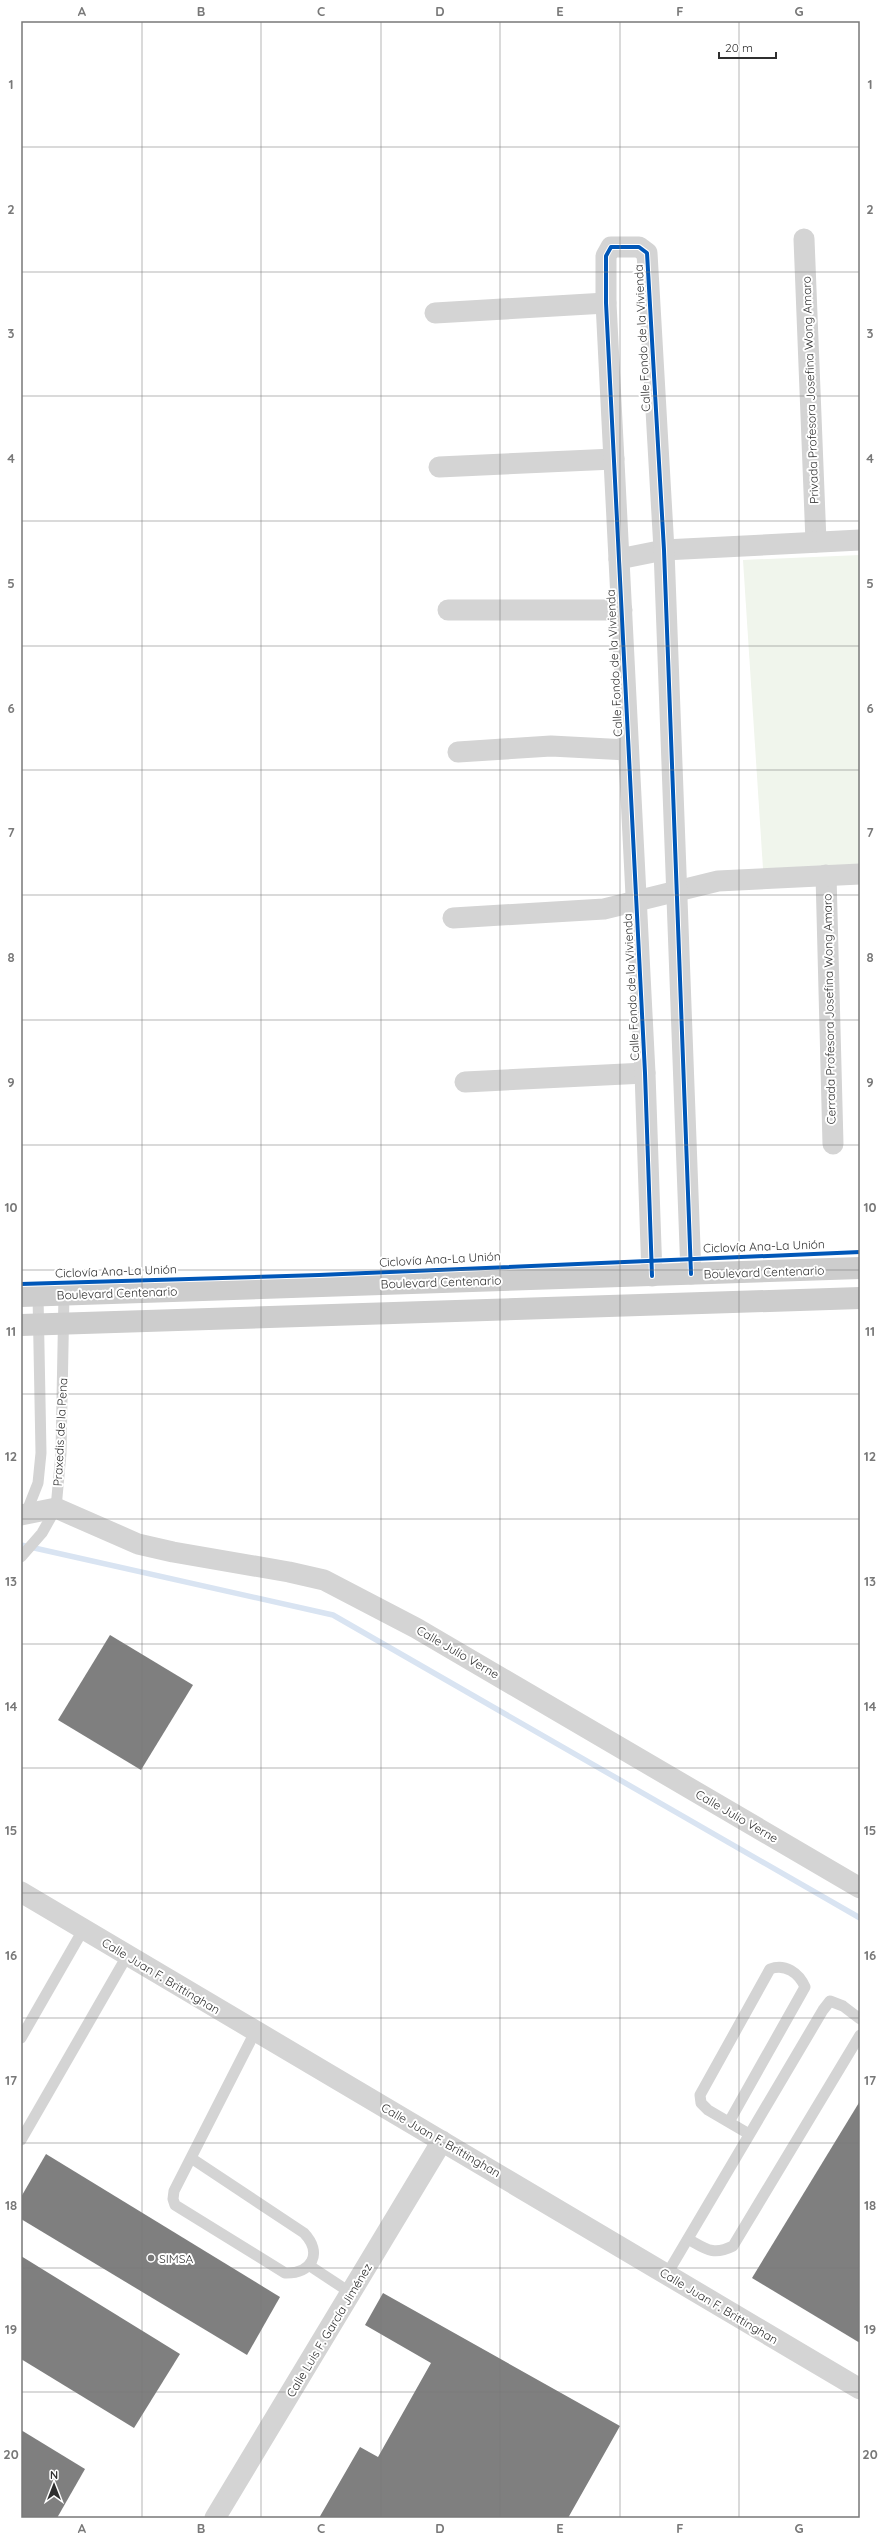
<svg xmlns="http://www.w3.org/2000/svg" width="881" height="2539" viewBox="0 0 881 2539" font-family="Quicksand,sans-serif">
  <rect width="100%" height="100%" fill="#fff"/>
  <path fill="#f0f5ec" d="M860 555V865L763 869 743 560Z"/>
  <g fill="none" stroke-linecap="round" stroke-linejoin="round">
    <path stroke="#d9e4f2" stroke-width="5.5" d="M21 1545 333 1615 860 1918"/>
  </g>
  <g fill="#7f7f7f">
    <path d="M110 1635 193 1685 141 1770 58 1720Z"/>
    <path d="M860 2101V2343L752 2278Z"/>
    <path d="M46 2154 280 2297 247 2355 21 2219V2197Z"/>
    <path d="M21 2256 180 2354 134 2428 21 2359Z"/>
    <path d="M383 2293 620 2426 568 2518H319L360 2447 378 2457 431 2363 365 2325Z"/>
    <path d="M21 2430 85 2469 57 2518H21Z"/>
  </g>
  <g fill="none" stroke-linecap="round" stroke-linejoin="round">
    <g stroke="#d4d4d4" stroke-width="11">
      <path d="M25 1516 38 1483 41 1453 38 1295"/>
      <path d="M21 1557 42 1533 56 1508 61 1453 64 1294"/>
      <path d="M21 2038 83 1930"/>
      <path d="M729 2122 805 1987C799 1973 785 1963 770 1969L700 2095 701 2103 708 2110 749 2134"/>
      <path d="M21 2140 127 1956"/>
      <path d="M191 2158 304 2233C323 2253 312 2274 285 2273L175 2205 173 2199 174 2191 255 2032"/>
      <path d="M688 2239C706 2249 713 2256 733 2246L860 2035"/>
      <path d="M310 2266 351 2293"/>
      <path d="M667 2274 823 2010 830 2001 843 2006 860 2019"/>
    </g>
    <g stroke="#d4d4d4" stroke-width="21">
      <path d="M804 239 816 542"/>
      <path d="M435 313 606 303"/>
      <path d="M439 467 614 459"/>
      <path d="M619 559 664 550 860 540"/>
      <path d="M448 610H622"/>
      <path d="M458 752 551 746 628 750"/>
      <path d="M826 875 833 1144"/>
      <path d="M453 918 604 909 718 881 860 874"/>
      <path d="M465 1082 645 1073"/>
      <path d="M652 1276 645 1073 606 303V256L611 247H639L647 253 664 550 691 1274"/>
      <path d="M21 1515 56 1508 138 1544 173 1552 289 1572 324 1580 416 1628 860 1888"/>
      <path d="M21 1892 860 2389"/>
      <path d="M215 2518 442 2141"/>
    </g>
    <g stroke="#cdcdcd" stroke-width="22">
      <path d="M21 1296 860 1268"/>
      <path d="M21 1325 860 1298"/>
    </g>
    <g stroke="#fff" stroke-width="6">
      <g id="cycleway">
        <path d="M652 1276 645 1073 606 303V256L611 247H639L647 253 664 550 691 1274"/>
        <path d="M21 1284 319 1275 860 1252"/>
      </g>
    </g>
    <use href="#cycleway" stroke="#0057b8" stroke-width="4"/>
  </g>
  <path fill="none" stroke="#787878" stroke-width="1" stroke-opacity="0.55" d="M142 21V2518M261 21V2518M381 21V2518M500 21V2518M620 21V2518M739 21V2518M21 147H860M21 272H860M21 396H860M21 521H860M21 646H860M21 770H860M21 895H860M21 1020H860M21 1145H860M21 1270H860M21 1394H860M21 1519H860M21 1644H860M21 1768H860M21 1893H860M21 2018H860M21 2143H860M21 2268H860M21 2392H860"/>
  <circle fill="#787878" stroke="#fff" stroke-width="1.5" cx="151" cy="2258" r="4"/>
  <g text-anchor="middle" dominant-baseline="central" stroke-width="4" stroke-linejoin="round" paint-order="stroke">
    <g font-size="12" fill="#2f2f2f" stroke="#fff">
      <text transform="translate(642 338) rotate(-93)">Calle Fondo de la Vivienda</text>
      <text transform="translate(810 390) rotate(-92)">Privada Profesora Josefina Wong Amaro</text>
      <text transform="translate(614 663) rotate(-93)">Calle Fondo de la Vivienda</text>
      <text transform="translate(631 987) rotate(-93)">Calle Fondo de la Vivienda</text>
      <text transform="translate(829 1009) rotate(-91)">Cerrada Profesora Josefina Wong Amaro</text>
      <text transform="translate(764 1246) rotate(-2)">Ciclovía Ana-La Unión</text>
      <text transform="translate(440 1259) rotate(-3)">Ciclovía Ana-La Unión</text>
      <text transform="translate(116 1271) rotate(-2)">Ciclovía Ana-La Unión</text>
      <text transform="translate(764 1272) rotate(-2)">Boulevard Centenario</text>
      <text transform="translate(441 1282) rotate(-2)">Boulevard Centenario</text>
      <text transform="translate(117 1293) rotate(-2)">Boulevard Centenario</text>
      <text transform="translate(60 1432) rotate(-87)">Praxedis de la Pena</text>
      <text transform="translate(458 1652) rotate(30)">Calle Julio Verne</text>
      <text transform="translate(737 1816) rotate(30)">Calle Julio Verne</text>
      <text transform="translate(161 1976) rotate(31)">Calle Juan F. Brittinghan</text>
      <text transform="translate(441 2140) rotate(30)">Calle Juan F. Brittinghan</text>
      <text transform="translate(719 2306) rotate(31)">Calle Juan F. Brittinghan</text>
      <text transform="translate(329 2330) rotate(-59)">Calle Luis F. García Jiménez</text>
    </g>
    <g font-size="12" fill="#2f2f2f" stroke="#fff" text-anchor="start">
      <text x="159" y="2258">SIMSA</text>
    </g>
  </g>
  <rect width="881" height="2539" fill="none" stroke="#ffffff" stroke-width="44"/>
  <g transform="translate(54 2485)" stroke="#ffffff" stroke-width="3" paint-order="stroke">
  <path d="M0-3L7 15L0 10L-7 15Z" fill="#2f2f2f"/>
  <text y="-6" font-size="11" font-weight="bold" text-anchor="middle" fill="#2f2f2f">N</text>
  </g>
  <path d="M719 52v6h57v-6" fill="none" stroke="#2f2f2f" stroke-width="2"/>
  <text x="725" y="52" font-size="12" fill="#2f2f2f" stroke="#ffffff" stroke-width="3" paint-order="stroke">20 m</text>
  <rect x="22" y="22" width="837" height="2495" fill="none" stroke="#787878" stroke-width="1.5"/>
  <g font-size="13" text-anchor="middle" font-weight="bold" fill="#787878">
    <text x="82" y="16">A</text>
    <text x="201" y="16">B</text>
    <text x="321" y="16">C</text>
    <text x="440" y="16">D</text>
    <text x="560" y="16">E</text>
    <text x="680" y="16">F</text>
    <text x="799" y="16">G</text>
    <text x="11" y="89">1</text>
    <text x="870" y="89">1</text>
    <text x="11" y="214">2</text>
    <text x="870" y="214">2</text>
    <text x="11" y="338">3</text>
    <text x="870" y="338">3</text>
    <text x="11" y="463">4</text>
    <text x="870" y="463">4</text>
    <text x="11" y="588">5</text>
    <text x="870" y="588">5</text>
    <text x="11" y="713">6</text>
    <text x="870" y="713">6</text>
    <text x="11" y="837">7</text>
    <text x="870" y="837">7</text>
    <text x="11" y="962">8</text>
    <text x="870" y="962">8</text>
    <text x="11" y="1087">9</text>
    <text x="870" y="1087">9</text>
    <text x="11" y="1212">10</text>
    <text x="870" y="1212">10</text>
    <text x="11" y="1336">11</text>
    <text x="870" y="1336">11</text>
    <text x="11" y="1461">12</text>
    <text x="870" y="1461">12</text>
    <text x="11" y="1586">13</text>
    <text x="870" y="1586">13</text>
    <text x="11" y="1711">14</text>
    <text x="870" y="1711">14</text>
    <text x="11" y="1835">15</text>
    <text x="870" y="1835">15</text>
    <text x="11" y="1960">16</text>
    <text x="870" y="1960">16</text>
    <text x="11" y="2085">17</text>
    <text x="870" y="2085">17</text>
    <text x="11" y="2210">18</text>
    <text x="870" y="2210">18</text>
    <text x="11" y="2334">19</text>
    <text x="870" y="2334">19</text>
    <text x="11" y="2459">20</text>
    <text x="870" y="2459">20</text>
    <text x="82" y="2533">A</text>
    <text x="201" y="2533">B</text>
    <text x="321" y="2533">C</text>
    <text x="440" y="2533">D</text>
    <text x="560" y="2533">E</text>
    <text x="680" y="2533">F</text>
    <text x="799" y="2533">G</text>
  </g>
</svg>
